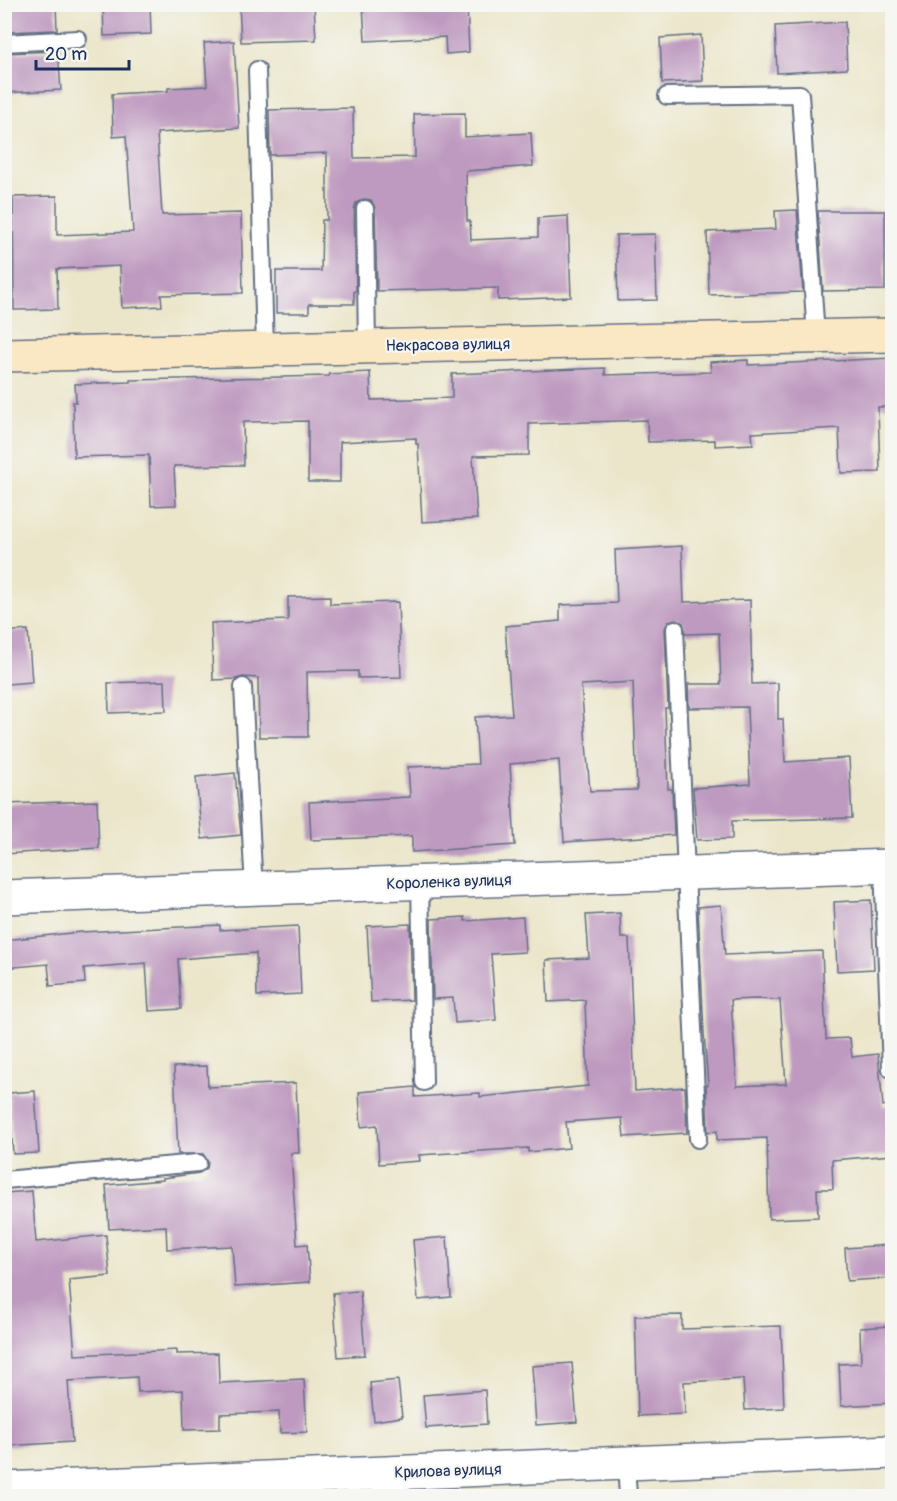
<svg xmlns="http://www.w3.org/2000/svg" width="897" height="1501" viewBox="0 0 897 1501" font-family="Pangolin,sans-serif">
  <rect width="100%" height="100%" fill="#f6f6f2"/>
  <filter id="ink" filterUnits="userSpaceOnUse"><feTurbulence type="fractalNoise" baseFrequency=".0167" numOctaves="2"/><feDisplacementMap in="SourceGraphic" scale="12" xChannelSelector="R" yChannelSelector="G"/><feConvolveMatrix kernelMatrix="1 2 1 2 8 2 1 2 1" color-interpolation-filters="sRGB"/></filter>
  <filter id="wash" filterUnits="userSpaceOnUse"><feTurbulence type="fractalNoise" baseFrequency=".008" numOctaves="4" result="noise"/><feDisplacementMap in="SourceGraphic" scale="24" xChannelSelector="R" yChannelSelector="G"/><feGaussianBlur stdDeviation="1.35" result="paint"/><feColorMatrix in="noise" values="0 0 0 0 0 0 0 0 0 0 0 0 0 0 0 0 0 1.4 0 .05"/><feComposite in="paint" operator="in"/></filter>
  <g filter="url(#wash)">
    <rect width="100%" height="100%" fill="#ebe6ca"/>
    <g id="blocks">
      <g fill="#be9ac0" fill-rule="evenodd">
        <path d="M4 4H56L57 30 4 32Z"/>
        <path d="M103 4H150L151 34 104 36Z"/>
        <path d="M239 4H314L316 40 241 42Z"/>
        <path d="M363 4H467L469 52 446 54 445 37 365 41Z"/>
        <path d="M845 22 847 69 777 73 775 26Z"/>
        <path d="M701 35 703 81 662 83 660 38Z"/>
        <path d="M234 41 239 128 157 133 162 215 241 213 243 293 161 295 162 306 122 308 120 266 57 269 58 309 14 310 13 197 57 196V235L133 232 126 136 113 137 112 94 168 91V88L207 86 204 43Z"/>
        <path d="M58 51 61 90 4 93V53Z"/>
        <path d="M353 108 354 158 415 157 414 114 465 113V137L531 133 533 166 466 171 467 221H470L471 240 538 237V218L568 216 571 297 498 300V288L377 291 375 208 371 200 364 199 356 203 354 209 356 291H354V304H309V313H276V271H321L322 220H327V153L270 155 269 110Z"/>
        <path d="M797 210 803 292 709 295 707 232 776 229 775 211Z"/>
        <path d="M818 211H885V290L823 291Z"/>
        <path d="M655 234 657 300 618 301 616 235Z"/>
        <path d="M892 358V407H878L880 472 841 473 839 428 752 433 753 444 715 446V440L648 442 647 420 529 424V455L473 456 477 519 422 522 418 444H416V438L340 442V482H308V421L243 422 244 465 174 466 176 505 151 506 149 455 74 457 73 402H76L75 384 130 382V380L329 376V374L370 372 371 400 452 398V374L605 368V375L711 372 710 362 748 360V365Z"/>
        <path d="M682 546 684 602 750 600 752 684 778 683V719H783L785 762 849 758 852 818 732 821V839L697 840 693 788 750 784 747 707 689 708 688 684H721L719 633 686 634 683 623 675 619 669 621 665 629 668 708H665L668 789H672L674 835 564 842 559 760 510 764 515 845 412 852V836L311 840 309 802 410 797 408 767 478 764 475 717 512 715 505 626 560 621V605L617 603 615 550ZM633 682 637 790 590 791 581 685Z"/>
        <path d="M330 596V604L398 602 401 677 358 678V671L307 672 308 737H259L258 678 243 677 236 679 213 680 211 623 288 620V597Z"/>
        <path d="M28 630 32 682 7 684 6 670 4 671V632Z"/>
        <path d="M165 681 166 711 109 713 108 683Z"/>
        <path d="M235 773 241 835 202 839 196 777Z"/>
        <path d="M97 801 99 848 4 854V804Z"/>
        <path d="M871 900 874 969 837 971 834 902Z"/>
        <path d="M721 905 725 955 822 951 826 1039 850 1038 852 1057 878 1054 883 1106 892 1105V1155L832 1160 833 1189H817L818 1217 769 1219 767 1138 717 1140V1131L708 1132 706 1085H708L704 1033 698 907ZM756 999 780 1000 786 1084 737 1086 731 1000Z"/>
        <path d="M620 913 621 938H629L635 1091 685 1087 687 1133 624 1137 622 1118 566 1122 569 1148 528 1152V1148L419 1155 420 1161 379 1164 377 1125 361 1127 359 1092 415 1087V1097L480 1093V1097L588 1086 585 1000 548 1002 546 960 589 958 586 915Z"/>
        <path d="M465 917V921L523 917 525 952 491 954 496 1020 455 1023 453 998 433 999 431 919Z"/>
        <path d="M410 924 412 1000 371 1002 367 926Z"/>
        <path d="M220 925V930L298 926 301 994 257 996 256 953 178 959 181 1009 149 1011 146 963 84 968 85 983 50 986 48 964 4 968V940L81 932Z"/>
        <path d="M207 1066 208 1087 296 1083 299 1153H291L297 1245 307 1244 310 1282 235 1287 232 1246 167 1249 166 1226 109 1229 106 1185 163 1180V1178L199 1173 207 1168 208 1162 203 1154H178L174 1067Z"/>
        <path d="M35 1091 39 1153 13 1154 9 1093Z"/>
        <path d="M32 1191 36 1242 106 1235 110 1276 69 1280 75 1355 177 1350V1354L218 1353 219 1383 304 1379 307 1432 280 1433 279 1412 220 1414V1429L184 1430 183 1390 138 1392 137 1377 68 1381 72 1442 4 1446V1193Z"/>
        <path d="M447 1237 451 1297 418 1300 413 1240Z"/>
        <path d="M889 1245 891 1278 847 1281 845 1248Z"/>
        <path d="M360 1291 365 1355 338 1357 333 1293Z"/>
        <path d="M682 1315V1329L781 1326 784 1408 745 1410 743 1379 684 1382 685 1414 638 1416 635 1316Z"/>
        <path d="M892 1326V1403L841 1406 839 1364 861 1363 860 1328Z"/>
        <path d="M572 1363 577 1422 536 1425 532 1366Z"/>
        <path d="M398 1380 402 1417 374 1421 370 1383Z"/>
        <path d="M485 1390 487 1424 426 1428 423 1395Z"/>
      </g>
    </g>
  </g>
  <g filter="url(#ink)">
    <use href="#blocks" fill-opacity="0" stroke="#646f84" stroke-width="1.5"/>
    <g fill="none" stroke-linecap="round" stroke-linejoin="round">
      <g stroke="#646f84" stroke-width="20">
        <g id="lane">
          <path d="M4 43 78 39"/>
          <path d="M257 70 265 349"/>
          <path d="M667 96 800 94 816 337"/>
          <path d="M365 209 367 347"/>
          <path d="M675 629 698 1139"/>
          <path d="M243 687 254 889"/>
          <path d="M883 866 891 1069"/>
          <path d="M420 883 424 1082"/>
          <path d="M4 1180 198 1163"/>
          <path d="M626 1463 628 1496"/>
        </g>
      </g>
      <g stroke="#646f84" stroke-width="36">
        <g id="street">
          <path d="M4 897 892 866"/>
          <path d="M4 1489 892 1452"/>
        </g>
      </g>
      <g stroke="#646f84" stroke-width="36">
        <path id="secondary" d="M4 355 892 335"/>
      </g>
      <use href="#lane" stroke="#fff" stroke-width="16"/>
      <use href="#street" stroke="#fff" stroke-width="33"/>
      <use href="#secondary" stroke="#fae7c3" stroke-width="33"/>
    </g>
  </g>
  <g text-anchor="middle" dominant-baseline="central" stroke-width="4.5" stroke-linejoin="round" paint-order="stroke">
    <g font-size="16" fill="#1b2f5e" stroke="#f6f6f2">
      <text transform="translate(448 345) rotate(-1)">Некрасова вулиця</text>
      <text transform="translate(449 882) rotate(-2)">Короленка вулиця</text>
      <text transform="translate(448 1471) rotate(-2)">Крилова вулиця</text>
    </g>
  </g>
  <rect width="897" height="1501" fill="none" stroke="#f6f6f2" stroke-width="24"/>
  <path d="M36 60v9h93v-9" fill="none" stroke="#1b2f5e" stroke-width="3"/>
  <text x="45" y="60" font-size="18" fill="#1b2f5e" stroke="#f6f6f2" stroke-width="4.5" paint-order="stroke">20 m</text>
</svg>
